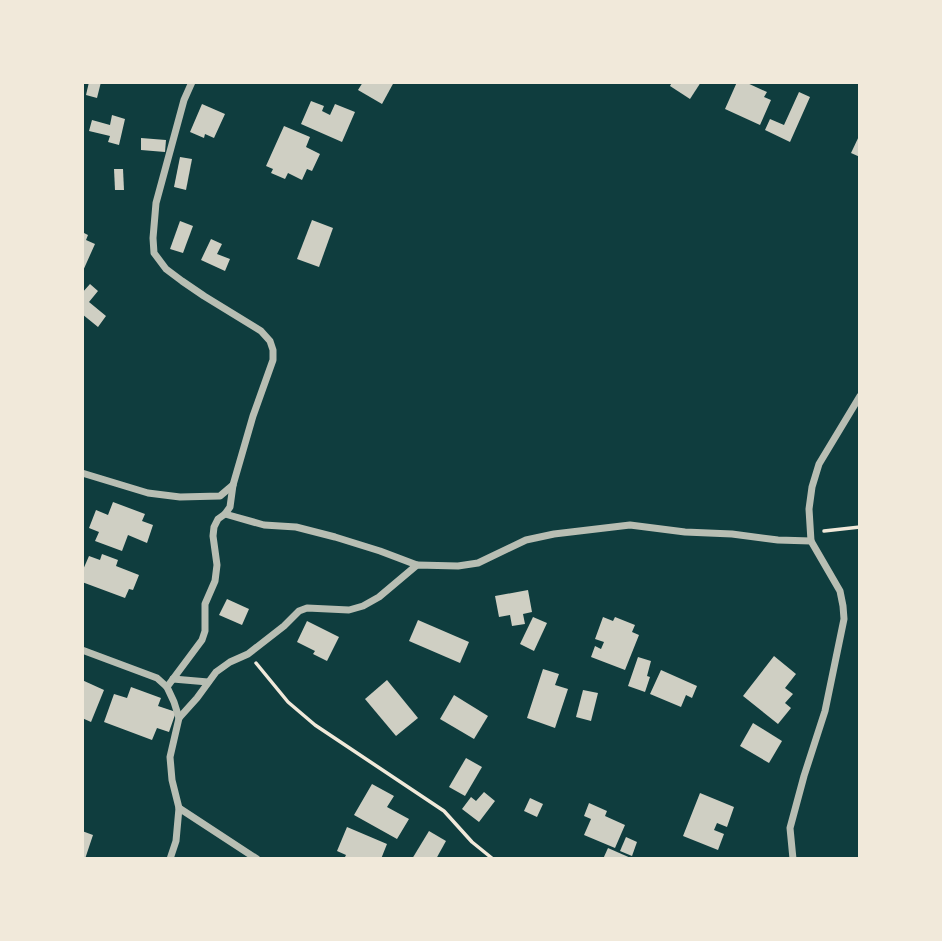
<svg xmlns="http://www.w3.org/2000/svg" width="942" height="941" viewBox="0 0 942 941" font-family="Ubuntu,sans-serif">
  <rect width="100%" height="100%" fill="#0f3d3e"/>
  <g fill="#cfcfc3">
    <path d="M89 82H101L97 98 86 95Z"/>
    <path d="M363 82H394L382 104 358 90Z"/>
    <path d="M672 82H701L690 99 670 86Z"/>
    <path d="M737 82H745L767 92 764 97 771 100 760 125 725 109Z"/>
    <path d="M799 92 810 97 790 142 765 130 770 119 784 125Z"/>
    <path d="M311 101 324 106 322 111 330 115 335 104 355 112 342 142 301 124Z"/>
    <path d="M202 104 225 114 214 138 205 134 204 138 190 132Z"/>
    <path d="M112 115 125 119 119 145 108 142 110 136 89 131 92 120 110 125Z"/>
    <path d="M284 126 310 137 306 147 320 154 312 171 307 169 302 180 288 173 285 179 271 173 273 169 266 166Z"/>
    <path d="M860 134V157L851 153Z"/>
    <path d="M141 138 166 140 165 152 141 150Z"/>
    <path d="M180 157 192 159 186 190 174 187Z"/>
    <path d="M114 169H123L124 190H115Z"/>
    <path d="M312 220 333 228 319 267 297 259Z"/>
    <path d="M180 221 193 226 183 253 170 249Z"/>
    <path d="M82 232 88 235 86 240 95 244 82 273Z"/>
    <path d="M211 239 222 244 217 254 230 259 225 271 201 260Z"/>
    <path d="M90 284 98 291 89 302 106 316 98 327 82 314V293Z"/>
    <path d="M113 502 145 514 142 521 153 525 147 543 128 535 122 551 95 541 99 532 89 528 96 510 108 515Z"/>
    <path d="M102 554 118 560 116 566 139 575 133 590 129 589 125 598 82 582V572L89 556 100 560Z"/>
    <path d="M528 590 532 612 523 614 525 624 512 626 510 615 499 617 495 596Z"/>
    <path d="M227 599 249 609 242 625 219 615Z"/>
    <path d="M533 617 547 623 534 651 520 644Z"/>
    <path d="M603 617 613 621 615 617 635 625 632 632 639 635 625 670 591 657 595 646 601 649 604 642 595 639Z"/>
    <path d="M418 620 469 642 460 663 409 641Z"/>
    <path d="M307 621 339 637 327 661 313 654 315 651 297 642Z"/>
    <path d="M774 656 796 674 785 688 793 694 785 703 791 708 778 724 743 696Z"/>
    <path d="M638 657 651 661 647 676 650 677 645 692 628 686Z"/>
    <path d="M543 669 559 674 555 685 568 689 555 728 527 718Z"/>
    <path d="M661 670 697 686 692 698 686 695 681 707 650 694Z"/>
    <path d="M82 680 104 690 91 722 82 718Z"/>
    <path d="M387 680 418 718 396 736 365 699Z"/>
    <path d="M131 687 161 698 158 706 176 712 169 732 157 728 152 740 104 722 114 694 127 698Z"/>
    <path d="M583 690 598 693 591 721 576 717Z"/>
    <path d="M454 695 488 716 474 739 440 719Z"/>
    <path d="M753 723 782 741 769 763 740 746Z"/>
    <path d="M466 758 482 767 465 796 449 787Z"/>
    <path d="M372 784 394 796 387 807 409 819 397 839 354 815Z"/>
    <path d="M484 792 495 801 479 822 462 809 471 797 476 801Z"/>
    <path d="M700 793 734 807 727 827 717 823 714 830 724 834 718 850 683 836Z"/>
    <path d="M530 798 543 804 537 817 524 811Z"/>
    <path d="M589 803 607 811 605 816 625 825 615 848 584 835 591 819 584 816Z"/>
    <path d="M347 827 387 844 381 859H344L346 855 337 851Z"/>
    <path d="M82 831 93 835 85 859H82Z"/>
    <path d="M429 831 446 841 436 859H412Z"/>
    <path d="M626 837 637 842 632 856 620 851Z"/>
    <path d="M608 848 633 859H603Z"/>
  </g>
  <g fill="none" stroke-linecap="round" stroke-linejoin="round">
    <g stroke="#f1e9da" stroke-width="3.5">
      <path d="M824 531 860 527"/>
      <path d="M256 663 288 702 315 725 444 811 472 842 493 859"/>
    </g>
    <g stroke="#b8beb3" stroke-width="7">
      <path d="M82 473 148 493 180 497 220 496 233 485"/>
      <path d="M225 514 264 525 296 527 335 537 380 551 417 565"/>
      <path d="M82 650 157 678 167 687 174 702 179 718 170 757 172 780 179 808 257 859"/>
      <path d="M173 679 208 682"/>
      <path d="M167 687 202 640 205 631V604L215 581 217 565 213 536 214 527 218 519 225 514 230 507 233 485 253 416 273 360V350L270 341 261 331 204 296 182 281 166 269 154 253 153 238 156 203 184 100 192 82"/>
      <path d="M179 718 197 698 216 672 230 662 248 654 284 626 299 611 307 608 349 610 363 606 379 597 417 565 458 566 478 563 526 540 554 534 630 525 685 532 732 534 778 540 811 541"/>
      <path d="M170 859 176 841 179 808"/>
      <path d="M793 859 790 828 804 776 825 711 844 619 843 606 840 591 811 541 809 509 812 487 819 464 860 396"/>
    </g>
  </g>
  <rect width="942" height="941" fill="none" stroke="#f1e9da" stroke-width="168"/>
</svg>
